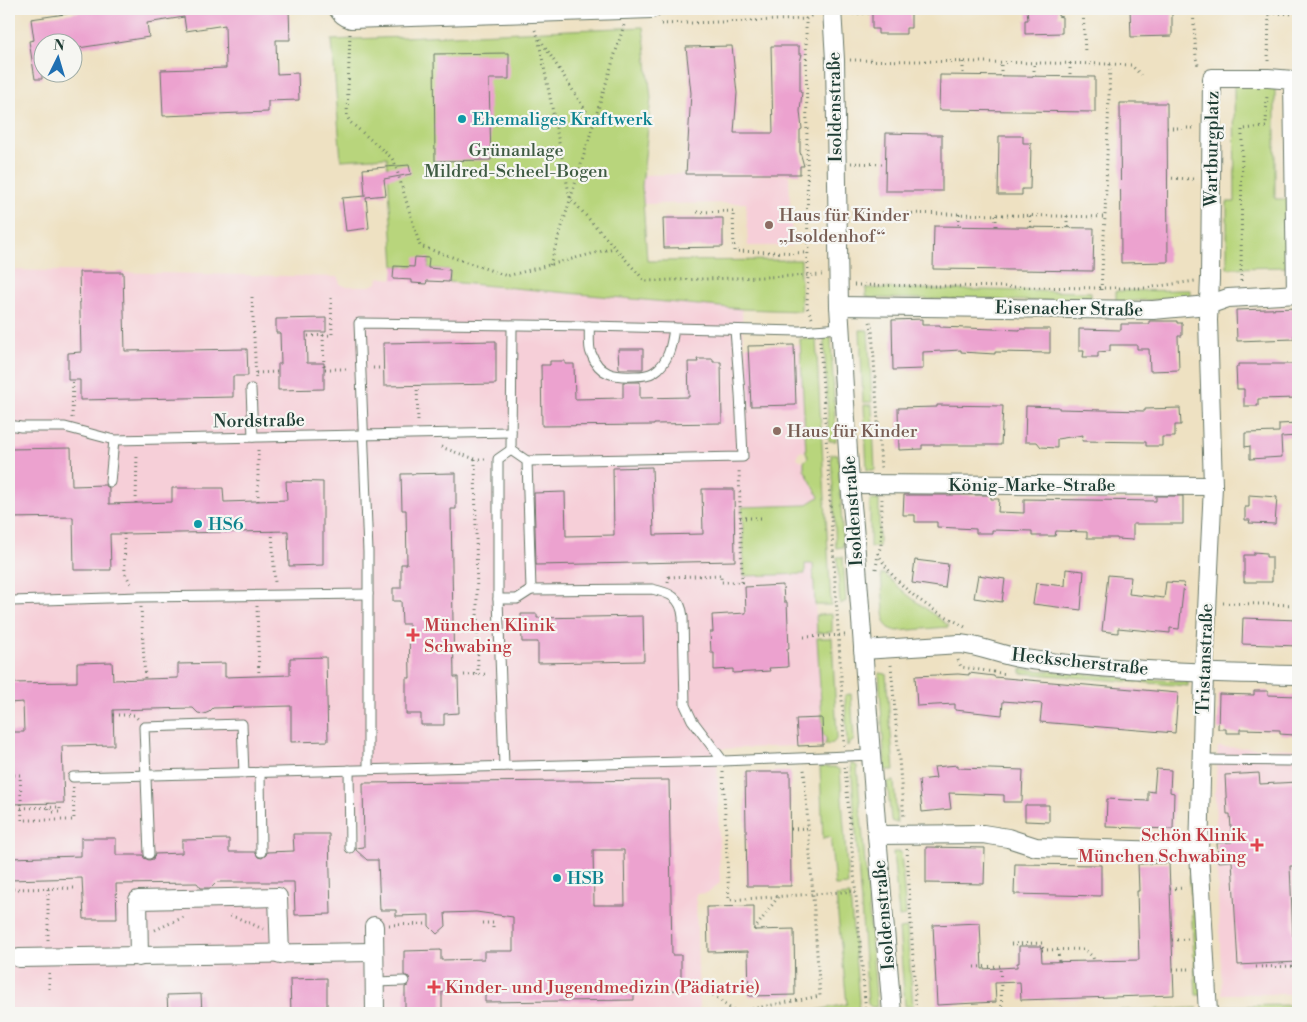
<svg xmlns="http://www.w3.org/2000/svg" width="1307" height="1022" viewBox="0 0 1307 1022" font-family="'Libre Bodoni',serif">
  <rect width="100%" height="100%" fill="#f6f6f2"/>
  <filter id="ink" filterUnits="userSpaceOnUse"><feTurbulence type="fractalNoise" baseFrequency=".02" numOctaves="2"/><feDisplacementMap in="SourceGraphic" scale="10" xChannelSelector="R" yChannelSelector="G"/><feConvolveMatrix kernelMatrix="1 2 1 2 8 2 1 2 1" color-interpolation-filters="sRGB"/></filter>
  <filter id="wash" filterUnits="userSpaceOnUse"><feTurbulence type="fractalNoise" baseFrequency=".0096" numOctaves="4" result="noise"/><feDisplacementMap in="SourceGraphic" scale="20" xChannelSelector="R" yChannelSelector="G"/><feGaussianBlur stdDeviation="1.12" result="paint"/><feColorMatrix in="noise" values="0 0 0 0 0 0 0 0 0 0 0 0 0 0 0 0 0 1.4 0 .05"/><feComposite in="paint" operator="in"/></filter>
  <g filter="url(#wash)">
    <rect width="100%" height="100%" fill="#eee1c2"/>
    <g fill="#f6cfd8">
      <path d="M686 174 789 175 792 246H748L746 203 643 204 642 186 643 175Z"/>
      <path d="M415 257 450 270 449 283 742 309 743 347 800 345 806 452 800 451 797 456 798 459 804 461V469L819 497 809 564H813L823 735 826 738V742L824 745 717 749 720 883 707 893 696 894 699 1013H9V270L338 277 340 284 345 286H370L377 283 378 277 393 279 394 266 414 267Z"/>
      <path d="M1218 747 1298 749V994H1222L1218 897 1215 793Z"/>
    </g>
    <g fill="#b8d57b" stroke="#6c8958">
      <path d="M643 27 651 98 642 186 647 261 801 260V271H800V279H801V311L742 309 449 282V270L428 268 429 259 414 267 394 266 387 157 341 160 332 40Z"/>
      <path d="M1234 84H1275V199H1289V267L1227 268V202H1235Z"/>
      <path d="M866 288 1091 292V302L871 298 866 296Z"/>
      <path d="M1190 290V294L1188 298 1116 302V291Z"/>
      <path d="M860 330H868L872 402H863Z"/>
      <path d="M831 337 836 441H829L824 338Z"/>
      <path d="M800 339H816L831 605H815L813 564H805V574L744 576 742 507 806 505 819 497 804 469V461L806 460 808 457 806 452Z"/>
      <path d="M864 405H872L875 470H867Z"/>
      <path d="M831 454H838L843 547 836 548Z"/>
      <rect x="870" y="500" width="9" height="47"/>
      <path d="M837 557H843L846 601 840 604Z"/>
      <path d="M881 574H884L909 596 949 626 948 627 897 631C891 630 888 628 885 623Z"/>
      <path d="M832 614V632L817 633 816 615Z"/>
      <path d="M817 638H832L837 736C835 744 831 744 824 745L826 742V738L823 735Z"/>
      <path d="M1021 669 1188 682V686L1021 673Z"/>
      <path d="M879 673 886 674 894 770H885Z"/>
      <path d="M851 694 854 740 847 746 845 695Z"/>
      <path d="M851 763 857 766 877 1007H871L868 1004Z"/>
      <path d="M820 767H834L840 770 848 885 835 886 831 844 832 840 830 837H826L823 839Z"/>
      <path d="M894 781 897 823 893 822 891 820 887 782Z"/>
      <path d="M893 852H901L906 916 899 917Z"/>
      <path d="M1189 865H1193L1201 995H1196Z"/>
      <path d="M850 895 859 1002 858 1010 853 1013H803L847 1004 836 896Z"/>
      <path d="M907 928 913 1006H905L899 929Z"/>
      <path d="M1298 1005V1012H1222L1217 1006Z"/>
      <path d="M1198 1008 1193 1013H1025Z"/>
    </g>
    <g id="blocks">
      <g fill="#eca2cf" fill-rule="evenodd">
        <path d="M99 9H289L290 40H276L277 74 298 73 299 100 268 101V112L163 116 161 70 226 68 225 25 186 31 184 17 147 23 149 37 72 49V42H42V79H35L29 41 34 40 31 19Z"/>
        <path d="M872 9H911V28H906V34H878V29H872Z"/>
        <path d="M1027 9H1058V16L1062 17V33L1025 34V20H1028Z"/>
        <path d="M1130 9H1172V36L1131 37Z"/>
        <path d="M732 46 737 93 734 133H773L771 46H799V54H802L800 62V91L802 92 800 111 802 129 800 130V152L804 166H800V174H686L691 93 686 47Z"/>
        <path d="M509 53V79H489L491 160 435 161 434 54Z"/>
        <path d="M940 75 1095 77V112L939 110Z"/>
        <path d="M1120 103H1167L1168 262 1121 263Z"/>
        <path d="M886 133 931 134V135H942V191H885Z"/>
        <path d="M999 136H1023V143H1031L1030 189H1022V195H998Z"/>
        <path d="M409 165 411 174 384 179 386 195 366 197 369 228 346 231 342 198 365 196 363 169Z"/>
        <path d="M663 218H723V247L664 248Z"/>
        <path d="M934 226 1094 228 1093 271 933 269Z"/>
        <path d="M415 257 429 258 428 268 450 270 449 282 427 281 426 284 412 283V280L393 279 394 266 414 267Z"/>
        <path d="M79 272H123L125 351 247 349 248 376H233V397L80 400V380H68V353L81 352Z"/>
        <path d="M1298 308V335H1294V339L1237 341 1236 310Z"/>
        <path d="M326 318V332H306L307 363H324V389L278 390V364H281L280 333H276V319Z"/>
        <path d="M922 319V325H940V327L1020 330V329H1050V353L995 352V354L961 352V350L923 352V369L893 370 892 320Z"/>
        <path d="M1149 321H1177V323H1182V336H1178L1179 370 1150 371 1149 349H1137V345H1110V351L1098 352V357H1083L1084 351H1079V329L1121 330V324H1149Z"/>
        <path d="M496 341V384L384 386 383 343Z"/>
        <path d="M794 345 796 405 751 406 748 346Z"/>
        <path d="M618 349H643V369H619Z"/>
        <path d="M697 359H713V362H721L722 423 654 424V425L542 426 541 365H550V361H565V364H574L575 399 623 398V382H640V398L689 397 688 362H698Z"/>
        <path d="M1238 364H1298V398L1258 399V406H1244V389H1237L1236 367H1238Z"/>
        <path d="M937 405 1003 406 1001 445H922V449L899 450 898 408 937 407Z"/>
        <path d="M1026 406 1059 407V409L1145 411V409L1180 408 1181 425H1175V437H1162V446H1146V442L1082 441 1083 435 1057 439V448L1041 447 1037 442H1025Z"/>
        <path d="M1298 423V436L1281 437 1282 457 1250 459V446L1245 447V433L1279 432V424Z"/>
        <path d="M71 448 72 486 105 485 109 488V504L172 502V488H223L224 502 287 500 286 481 323 482V565L289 566 288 531 124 534H110L111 570H74L73 517 10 518 9 469V449Z"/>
        <path d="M652 467 654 535 703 534 702 489H734L735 561 536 565 534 493 565 492 566 536 614 535 613 468Z"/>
        <path d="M456 473V509H451L454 677H458L459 713 444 714V725H421V714H406V678H410L409 624H402L401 601H393V588H401V564H407L406 510H402L401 474Z"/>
        <path d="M904 495H991V499H999L998 512 1024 513V499L1156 501V496H1183V524H1133V540L1117 539V538H1087V532L1056 531 1055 536H1032V531L992 530V533H976V529L937 527V522H915V515H903Z"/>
        <path d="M1249 495 1277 497 1275 524 1249 523 1250 520H1245V507H1249Z"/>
        <path d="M1254 552 1266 553V557H1272V582H1244V555H1254Z"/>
        <path d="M915 560 948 564 945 588 912 583Z"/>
        <path d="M1066 569 1084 571 1081 610 1033 604 1036 583 1065 586Z"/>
        <path d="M978 575 1005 579 1002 602 974 598Z"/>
        <path d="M1108 575 1131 577 1129 594 1164 598 1166 582 1184 583 1179 629 1170 628V633L1118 628V633L1102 631Z"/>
        <path d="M783 585 784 602H787L789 649H787L788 667 769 668 770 671 733 673V669L714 670V653H711L710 632H713L712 615 746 613 745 587Z"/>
        <path d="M521 614H537V618L643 616 644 661 538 663V642H522Z"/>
        <path d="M1243 618 1298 620V646L1242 644Z"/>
        <path d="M326 657 328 741 291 742V706L213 708 209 712 204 714 198 713 193 708 113 710 114 745 62 746 64 803 9 804V732H24L23 702 9 703V683L77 682V663L112 662 113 680 178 678V664L225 663V677L290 675V658Z"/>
        <path d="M969 673 994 676V677L1178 693 1175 733 1040 722 1042 704 1003 701 1002 715 955 710V704L917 706 915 676 958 674 969 675Z"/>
        <path d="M1254 691H1268V695L1298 696V731H1294V735L1280 734V730L1240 729V733H1226V729H1218L1219 694 1254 695Z"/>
        <path d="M822 718 823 745 798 746 796 719Z"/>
        <path d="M958 765V768L1023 770 1022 802H1004V795L949 793 951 809 922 812 919 780 936 778 934 767Z"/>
        <path d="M1156 769 1171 770 1170 792 1174 793 1173 829 1106 827 1107 799 1148 801V791L1154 792Z"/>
        <path d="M745 772H790L791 886H747Z"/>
        <path d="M1259 773 1260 784 1298 782V848H1297L1298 866H1290L1293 936H1298V962L1238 965 1232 861 1218 862 1217 843 1232 842 1230 814H1227L1225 775Z"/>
        <path d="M669 780 672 955H681V990L634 991V1000L485 1002V991L442 992V1013H405V987L408 986 410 981 409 977 404 975V951L441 950V960L484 959V951H513V917L476 912 445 913 446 926 437 934 429 926V915L396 916V910H380L378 860H367L356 850V848L364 847 363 783ZM593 850H624L625 905H594Z"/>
        <path d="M1025 805H1049V822L1025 821Z"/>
        <path d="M293 834H329L331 914 295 915 294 882H217L211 888H201L197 883 116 884 117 919H84L82 878 9 880V858L81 856V838H116V855H143L144 858 149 860 153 859 155 854 182 853V840L229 839V852H255L258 857 262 858 266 855 267 852 294 851Z"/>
        <path d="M926 847 985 848 984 884 926 883Z"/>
        <path d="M1169 863 1174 995 1021 1000 1020 982 995 983 996 1002 937 1005 933 925 980 923 982 969 1017 967V963H1019V946H1041L1042 962 1139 960 1137 891H1139L1138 864Z"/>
        <path d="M1015 864 1101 865V896L1014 894Z"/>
        <path d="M754 906V930L794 929 795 995 749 996 748 951 708 952 707 907Z"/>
        <path d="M327 978V1013H291L290 979Z"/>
        <path d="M201 994 202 1013H168L167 995Z"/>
      </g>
    </g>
  </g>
  <g filter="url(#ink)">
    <use href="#blocks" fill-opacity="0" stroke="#677666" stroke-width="1"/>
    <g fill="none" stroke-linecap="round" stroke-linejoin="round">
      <g stroke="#677666" stroke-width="11">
        <g id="lane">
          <path d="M589 326C590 334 588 346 591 353 599 375 614 377 635 376 640 376 649 375 654 372 669 363 672 343 674 328"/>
          <path d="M251 389 253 437"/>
          <path d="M9 425 21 427H65L114 440 511 432"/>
          <path d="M527 461 743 457 740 394 735 330"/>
          <path d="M110 482 114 440"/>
          <path d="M531 590 652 589C670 593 681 597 683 617L685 705 692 720 723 761"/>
          <path d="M498 599V459L511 450"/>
          <path d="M12 601 140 597 368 594"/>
          <path d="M1202 760 1289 761 1298 759"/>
          <path d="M504 766 498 599H517L531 590 527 461 511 450 512 326"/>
          <path d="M368 769V552L359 323 589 326 800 331 841 328"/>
          <path d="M349 770 350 848"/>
          <path d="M260 772 261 852"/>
          <path d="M73 777 723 761 871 755"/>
          <path d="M149 854 144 727 242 724 244 773"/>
          <path d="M375 982 404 981"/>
        </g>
      </g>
      <g stroke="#677666" stroke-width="20">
        <g id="street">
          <path d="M338 9C341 14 345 17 351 19L652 9"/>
          <path d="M832 9 835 60 839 306 850 484 854 526 877 835 892 1013"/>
          <path d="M839 306 1153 310 1208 305 1228 298 1298 294"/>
          <path d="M850 484 1213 486"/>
          <path d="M863 650 960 644C982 646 1002 656 1024 659 1115 671 1207 673 1298 675"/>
          <path d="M877 835 983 834 1008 838 1036 847 1199 852"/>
          <path d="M374 926 375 1013"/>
          <path d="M139 957 138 900 278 897 280 955"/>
          <path d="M19 958 373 952"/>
          <path d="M1208 1013 1199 852 1204 673 1213 486 1208 320 1210 279 1212 78H1268L1293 80 1296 294"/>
        </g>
      </g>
      <g stroke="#677666" stroke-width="3" stroke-dasharray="1 4" stroke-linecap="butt">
        <path d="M1083 9 1085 53"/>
        <path d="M1193 9 1196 58 1199 68"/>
        <path d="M1270 13 1298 14"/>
        <path d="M848 14 872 13"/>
        <path d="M661 24 806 19"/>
        <path d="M535 30 538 37 570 198 645 281 822 275"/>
        <path d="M350 34 347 116 350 122 392 158 395 164 420 246 507 276 614 248"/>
        <path d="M540 39 593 122"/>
        <path d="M850 60 1110 64 1131 65 1141 75"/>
        <path d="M1268 61 1269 9"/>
        <path d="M963 62V75"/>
        <path d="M1070 63V77"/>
        <path d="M1001 76V62"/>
        <path d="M1034 76V63"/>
        <path d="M1167 128H1196"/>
        <path d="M851 163 885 164"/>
        <path d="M1167 178 1194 179"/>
        <path d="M697 212 733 211 734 251 808 253"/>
        <path d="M852 212 1105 217"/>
        <path d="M959 214V226"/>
        <path d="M996 215V226"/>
        <path d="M1030 216 1031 227"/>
        <path d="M1067 227V216"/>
        <path d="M550 265 624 25"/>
        <path d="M1241 281 1242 129 1266 127 1267 93"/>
        <path d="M854 285 1101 288H1145L1195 281"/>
        <path d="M1101 290 1105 217 1110 64"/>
        <path d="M252 297 256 379"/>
        <path d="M812 318 807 307 808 275 806 19 817 12"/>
        <path d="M870 322 872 329 881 468"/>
        <path d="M323 335 324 369H349"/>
        <path d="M308 336 332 335 331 296"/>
        <path d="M820 341 841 676 844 746"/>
        <path d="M373 368H384"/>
        <path d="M256 373 278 372"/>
        <path d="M417 385 418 422"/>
        <path d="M72 418 73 380"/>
        <path d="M441 447 475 459H487"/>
        <path d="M258 450V501"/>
        <path d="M475 459 478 675"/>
        <path d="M9 499H12"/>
        <path d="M136 503 137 453"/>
        <path d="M740 518H763"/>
        <path d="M272 531 275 583"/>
        <path d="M124 534 125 573 132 586"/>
        <path d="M878 553C889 576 910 594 931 608 942 615 954 620 965 627"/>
        <path d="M876 569 878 553 881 546 882 499"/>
        <path d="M668 582 669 577 721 575V582H742L739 468"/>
        <path d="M1223 603 1298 605"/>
        <path d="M257 606 259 676"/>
        <path d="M141 607 145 679"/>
        <path d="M804 637 846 635"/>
        <path d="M958 660 961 667 1007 674"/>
        <path d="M891 665 904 818"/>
        <path d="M464 675 489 674"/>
        <path d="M113 715H134L138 719"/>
        <path d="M845 767 866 1013"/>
        <path d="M723 772 729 900 856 891"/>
        <path d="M9 775H20L22 820H74L73 787"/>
        <path d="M21 808 60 807V812H50"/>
        <path d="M791 829 808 828"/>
        <path d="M907 849 916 1013"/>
        <path d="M13 889 78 888"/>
        <path d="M48 889V942"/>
        <path d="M1170 889 1185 888"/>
        <path d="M230 916 238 918 263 929"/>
        <path d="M482 923H493V932"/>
        <path d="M389 925 428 924"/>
        <path d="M155 930 184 917"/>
        <path d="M754 930 778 897"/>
        <path d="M1172 940 1189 939"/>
        <path d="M1011 944 1042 943 1043 951"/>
        <path d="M1042 950 1084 949 1093 957 1094 961"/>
        <path d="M1058 950 1059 962"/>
        <path d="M974 967 1000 966 1002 1011"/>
        <path d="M1256 967 1298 966"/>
        <path d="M1173 969H1190"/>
        <path d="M49 973V990"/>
        <path d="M709 992 735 1012 820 996 804 769"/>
      </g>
      <use href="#lane" stroke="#fff" stroke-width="9"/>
      <use href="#street" stroke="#fff" stroke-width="18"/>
      <path stroke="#677666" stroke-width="3" stroke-dasharray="1 4" stroke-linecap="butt" d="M48 803 49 812H50"/>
    </g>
  </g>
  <g fill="#0f9aa8" stroke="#f6f6f2" stroke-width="2">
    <circle cx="462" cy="119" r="5"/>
    <circle cx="198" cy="524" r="5"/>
    <circle cx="557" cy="878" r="5"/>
  </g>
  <g fill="#8d6e63" stroke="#f6f6f2" stroke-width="2">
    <circle cx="769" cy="225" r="5"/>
    <circle cx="777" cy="431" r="5"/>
  </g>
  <g fill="#e0444e" stroke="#f6f6f2" stroke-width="2">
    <path d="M410.5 627.5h5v5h5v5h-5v5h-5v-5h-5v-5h5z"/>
    <path d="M1254.5 837.5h5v5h5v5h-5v5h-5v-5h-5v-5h5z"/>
    <path d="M431.5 979.5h5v5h5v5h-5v5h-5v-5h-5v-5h5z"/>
  </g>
  <g text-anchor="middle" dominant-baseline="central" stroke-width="4.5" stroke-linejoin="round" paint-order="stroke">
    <g font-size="18" fill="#1f3d34" stroke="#f6f6f2">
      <text transform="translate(835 107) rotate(-91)">Isoldenstraße</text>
      <text transform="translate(1212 149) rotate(-89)">Wartburgplatz</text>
      <text transform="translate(1069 309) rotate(1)">Eisenacher Straße</text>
      <text transform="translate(259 421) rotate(-1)">Nordstraße</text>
      <text x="1032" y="485">König-Marke-Straße</text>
      <text transform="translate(853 511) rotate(-94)">Isoldenstraße</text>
      <text transform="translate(1205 659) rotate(-88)">Tristanstraße</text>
      <text transform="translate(1080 662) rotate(6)">Heckscherstraße</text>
      <text transform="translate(884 915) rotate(-95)">Isoldenstraße</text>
    </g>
    <g font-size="18" fill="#0d838f" stroke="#f6f6f2" text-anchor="start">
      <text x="472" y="119">Ehemaliges Kraftwerk</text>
      <text x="208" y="524">HS6</text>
      <text x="567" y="878">HSB</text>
    </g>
    <g font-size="18" fill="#3e5b42" stroke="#f6f6f2">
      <text x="516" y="150">Grünanlage<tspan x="516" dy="21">Mildred-Scheel-Bogen</tspan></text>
    </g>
    <g font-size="18" fill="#785e54" stroke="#f6f6f2" text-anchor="start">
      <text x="779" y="215">Haus für Kinder<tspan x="779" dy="21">„Isoldenhof“</tspan></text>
      <text x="787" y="431">Haus für Kinder</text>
    </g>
    <g font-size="18" fill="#be3a42" stroke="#f6f6f2" text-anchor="start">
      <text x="424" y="625">München Klinik<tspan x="424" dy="21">Schwabing</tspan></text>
      <text x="1246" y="835" text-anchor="end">Schön Klinik<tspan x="1246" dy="21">München Schwabing</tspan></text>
      <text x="445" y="987">Kinder- und Jugendmedizin (Pädiatrie)</text>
    </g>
  </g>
  <rect width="1307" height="1022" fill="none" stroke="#f6f6f2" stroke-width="30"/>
  <g transform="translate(58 58) rotate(5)"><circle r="24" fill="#f6f6f2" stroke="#a0aca6"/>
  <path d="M0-4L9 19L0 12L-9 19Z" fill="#1f6fb2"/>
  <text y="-8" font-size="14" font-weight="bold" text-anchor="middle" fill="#1f3d34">N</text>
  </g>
</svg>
